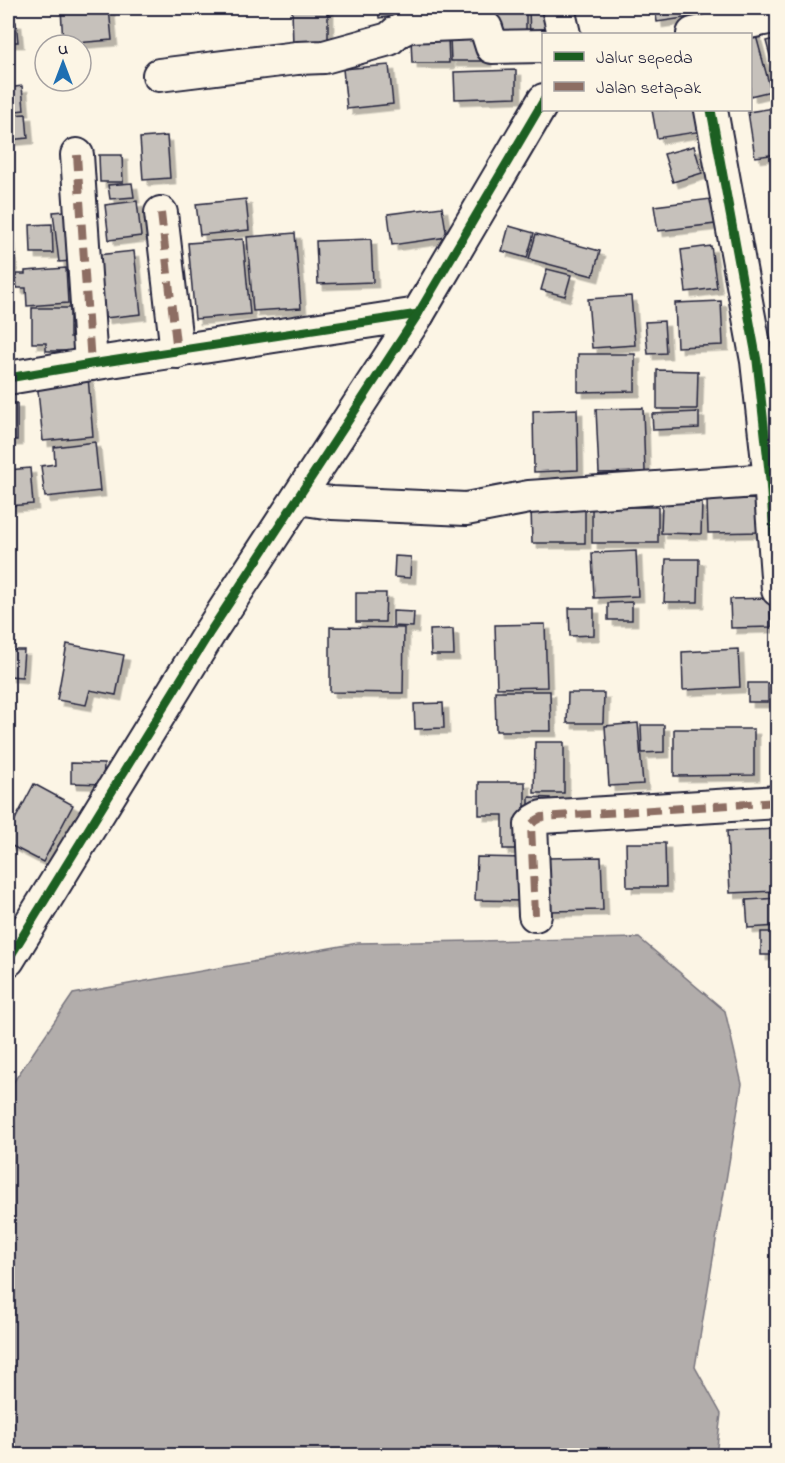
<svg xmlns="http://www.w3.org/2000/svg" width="785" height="1463" viewBox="0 0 785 1463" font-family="'Indie Flower',sans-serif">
  <defs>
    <filter id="shadow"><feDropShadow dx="5.5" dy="5.5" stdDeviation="0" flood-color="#0004"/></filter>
  </defs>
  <rect width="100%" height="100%" fill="#fcf5e5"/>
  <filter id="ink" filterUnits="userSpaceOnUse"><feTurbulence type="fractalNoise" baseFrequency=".0167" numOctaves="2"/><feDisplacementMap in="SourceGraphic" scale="12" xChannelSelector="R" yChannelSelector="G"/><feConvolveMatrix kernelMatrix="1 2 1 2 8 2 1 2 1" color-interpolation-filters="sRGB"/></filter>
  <g filter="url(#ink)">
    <path fill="#b2adab" stroke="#78757e" stroke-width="1.5" d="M639 938 725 1011 742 1084 695 1367 721 1414 716 1455H8V1090L73 994 358 943Z"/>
    <g fill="#c6c1bb" stroke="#22223b" stroke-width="1.5" filter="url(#shadow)">
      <path d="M61 8H109L112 40 63 44Z"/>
      <path d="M292 8H328V47L293 48Z"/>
      <path d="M378 8H426V12L379 18Z"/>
      <rect x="494" y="8" width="32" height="34"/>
      <path d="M529 8H556V34L530 40Z"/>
      <path d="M655 8H696L697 16 657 22Z"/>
      <path d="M8 22H16L18 42H8Z"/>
      <path d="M755 32 771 91 750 96V34Z"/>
      <path d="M448 37 449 63H412L411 38Z"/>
      <path d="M486 37V61H451L450 38Z"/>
      <path d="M778 38V84L766 41Z"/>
      <path d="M389 65 393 104 347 109 343 69Z"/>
      <path d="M516 70V97L455 99 454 72Z"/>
      <path d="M22 86 24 110 8 112V88Z"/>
      <path d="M774 108 778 133V154L755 157 748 112Z"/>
      <path d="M652 110H699L703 131 657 138Z"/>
      <path d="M26 114 28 138 8 140V115Z"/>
      <path d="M167 136 170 178 143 180 140 138Z"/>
      <path d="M694 146 702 173 673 182 664 154Z"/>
      <path d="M99 155H122L123 182H100Z"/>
      <path d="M132 183 134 197 110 199 108 185Z"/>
      <path d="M246 199 249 230 200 235 196 204Z"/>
      <path d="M711 199 715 224 658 231 654 206Z"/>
      <path d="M137 201 141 236 109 240 105 205Z"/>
      <path d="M442 207 447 237 392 245 388 214Z"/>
      <path d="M78 210 84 260 59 262 53 212Z"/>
      <path d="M52 224 53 253H31L30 225Z"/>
      <path d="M509 226 534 233 527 258 502 251Z"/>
      <path d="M295 233 301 308 253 311 247 237Z"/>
      <path d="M536 234 600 251 593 276 529 259Z"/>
      <path d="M8 239H10L12 267H8Z"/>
      <path d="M243 239 250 314 195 319 188 243Z"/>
      <path d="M371 239 373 282 318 284 316 241Z"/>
      <path d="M711 246 717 288 686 292 681 250Z"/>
      <path d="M134 251 141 314 105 318 97 255Z"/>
      <path d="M66 268 68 303 27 306 26 288H17L16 274H25V271Z"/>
      <path d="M547 269 571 275 565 296 541 290Z"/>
      <path d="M631 296 635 345 592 348 588 299Z"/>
      <path d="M721 301 723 345 677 347 675 303Z"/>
      <path d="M32 308H70V337H73V351H46V343H32Z"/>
      <path d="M664 321 666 353 648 354 645 322Z"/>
      <path d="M578 354H635V391L578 392Z"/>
      <path d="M657 370 698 371 697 409H657Z"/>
      <path d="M88 377 93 436 43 441 37 381Z"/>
      <rect x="8" y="403" width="9" height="37"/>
      <path d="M643 408 645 472 599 473 596 409Z"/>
      <path d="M577 409 578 470 534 472 533 411Z"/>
      <path d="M699 412V428L653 430 652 414Z"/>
      <path d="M95 442 100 491 45 497 41 466 55 464 54 447Z"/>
      <path d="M30 468 33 504 8 506V470Z"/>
      <path d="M760 499 761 532 708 533 707 500Z"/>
      <path d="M662 503H702L701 534 661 533Z"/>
      <path d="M585 507V543H532L531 508Z"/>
      <rect x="592" y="507" width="66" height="36"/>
      <path d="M636 551 638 596 594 598 592 553Z"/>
      <path d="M395 556 411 557 410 578 394 577Z"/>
      <path d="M666 559H699L698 602H664Z"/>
      <path d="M356 593H386L385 622H356Z"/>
      <path d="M770 598 771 627 731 628 730 599Z"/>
      <path d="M632 602V620H608V603Z"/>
      <path d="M569 608H594V635L570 636Z"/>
      <path d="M393 611 414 612 413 627 393 626Z"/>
      <path d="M545 624 547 687 497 688 495 625Z"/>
      <path d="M330 627 404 628 403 693 330 692Z"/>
      <path d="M453 629 454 655H431L430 630Z"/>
      <path d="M67 644 124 655 116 695 90 690 86 705 57 700Z"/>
      <path d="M738 649 740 687 683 690 682 652Z"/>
      <path d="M8 650H24L22 677 8 676Z"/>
      <rect x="748" y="683" width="20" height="19"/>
      <path d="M495 691H550L551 731H496Z"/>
      <path d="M568 693H604L603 723H567Z"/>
      <path d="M443 703 444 728 415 729 414 704Z"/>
      <path d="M638 723 643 784 609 786 605 726Z"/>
      <path d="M641 725H664V752L642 753Z"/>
      <path d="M674 729H754V775L674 776Z"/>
      <path d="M535 742H564V793H534Z"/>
      <path d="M71 763 104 764 103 784 71 783Z"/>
      <path d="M479 782H525V815H518L517 849H503V815H479Z"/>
      <path d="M34 784 73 805 43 862 8 844V833Z"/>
      <path d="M529 797 550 798V815H529Z"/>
      <path d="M778 829V891L730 893 727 831Z"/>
      <path d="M626 843H665L666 887H627Z"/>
      <path d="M477 857 525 858 524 901 475 900Z"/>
      <path d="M601 857 603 910 548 911 547 858Z"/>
      <path d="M778 898V926L748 928 746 900Z"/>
      <rect x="761" y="932" width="17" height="23"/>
    </g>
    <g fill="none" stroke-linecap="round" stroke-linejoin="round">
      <g stroke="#22223b" stroke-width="36">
        <g id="minor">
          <path d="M558 8 564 34"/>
          <path d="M693 34 778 16"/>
          <path d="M159 75 297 58 324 57 389 39 397 32 409 26 480 23 486 28 492 47 544 46"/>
          <path d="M711 110 757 361 770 480 778 590"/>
          <path d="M77 155 91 364"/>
          <path d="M161 213 177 352"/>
          <path d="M8 378 91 364 418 314"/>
          <path d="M298 498 332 503 466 509 529 497 770 480"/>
          <path d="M535 915 531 825 535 821 542 817 778 802"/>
          <path d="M8 960 210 632 418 314 544 100"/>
        </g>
      </g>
      <use href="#minor" stroke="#fcf5e5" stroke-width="32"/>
      <g stroke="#8d6e63" stroke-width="8" stroke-dasharray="15 8" stroke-linecap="butt">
        <path d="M77 155 91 364"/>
        <path d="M161 213 177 352"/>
        <path d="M535 915 531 825 535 821 542 817 778 802"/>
      </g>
      <g stroke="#fcf5e5" stroke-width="13">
        <g id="cycleway">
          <path d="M711 110 757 361 770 480 778 590"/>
          <path d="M8 378 91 364 418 314"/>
          <path d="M8 960 210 632 418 314 544 100"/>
        </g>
      </g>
      <use href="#cycleway" stroke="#1b5e20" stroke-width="9"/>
    </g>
  </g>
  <rect width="785" height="1463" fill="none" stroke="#fcf5e5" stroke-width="30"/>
  <rect x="15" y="15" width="755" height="1433" fill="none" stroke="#22223b" stroke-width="2" filter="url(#ink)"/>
  <rect x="542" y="33" width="210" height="78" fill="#fcf5e5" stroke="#a5a1a1" stroke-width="1.5"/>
  <rect x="554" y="52" width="30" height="9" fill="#1b5e20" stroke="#a5a1a1" stroke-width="1.5"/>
  <text x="596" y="63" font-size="18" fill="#22223b">Jalur sepeda</text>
  <rect x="554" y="82" width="30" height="9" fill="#8d6e63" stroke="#a5a1a1" stroke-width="1.5"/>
  <text x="596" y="93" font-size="18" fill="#22223b">Jalan setapak</text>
  <g transform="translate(63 63)"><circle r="28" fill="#fcf5e5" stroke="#a5a1a1" stroke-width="1.5"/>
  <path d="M0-4.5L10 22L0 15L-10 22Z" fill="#1f6fb2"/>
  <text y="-9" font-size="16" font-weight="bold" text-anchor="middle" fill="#22223b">U</text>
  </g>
</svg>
